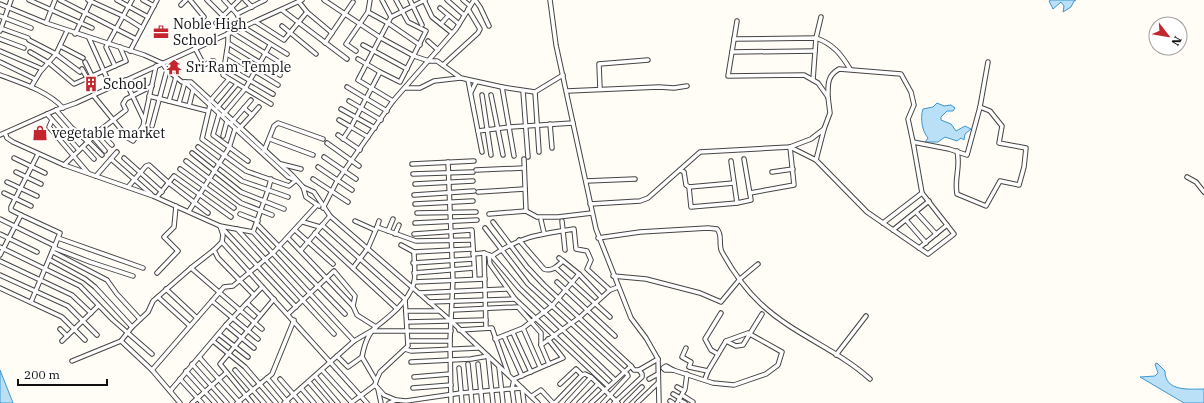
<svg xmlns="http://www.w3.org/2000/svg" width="1204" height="403" viewBox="0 0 1204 403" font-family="'IBM Plex Serif',serif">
  <rect width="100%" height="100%" fill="#fffdf5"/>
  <g fill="#b9e0f7" stroke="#3f96cf">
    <path d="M1051 0H1076L1074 1 1071 7 1063 12 1064 6 1061 2 1053 9 1049 1Z"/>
    <path d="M937 103 944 106 951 105 955 108 953 111H947L941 117V120L951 124 956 131 965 126 971 129 965 134 964 140 961 138 957 141 945 137 938 142H925L928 138C922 131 920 118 923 109L933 107Z"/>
    <path d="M1157 363 1165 371C1165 392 1189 389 1204 389V403H1184L1140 377 1155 376 1158 373 1155 364Z"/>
    <path d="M0 370 13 403H0Z"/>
  </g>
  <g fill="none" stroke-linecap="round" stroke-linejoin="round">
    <g stroke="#444" stroke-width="5.5">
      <g id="minor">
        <path d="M29 0 92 28"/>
        <path d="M60 0 136 39"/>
        <path d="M88 0 123 16 142 28"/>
        <path d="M117 0 148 17"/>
        <path d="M143 0 154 6"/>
        <path d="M190 0 204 17"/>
        <path d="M207 0 223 16"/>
        <path d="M224 0 237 14 243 27 287 54"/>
        <path d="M245 0 252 7"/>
        <path d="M324 0 381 38 414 56 429 61H437L461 78 502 87 535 92 563 75"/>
        <path d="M382 0 391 17"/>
        <path d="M410 0 422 25"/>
        <path d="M424 0 432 17 452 33"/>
        <path d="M447 0 464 15"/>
        <path d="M463 0 470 6"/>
        <path d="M475 0 480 7 489 26"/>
        <path d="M550 0 556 45 596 229 631 318 646 338 658 359 659 403"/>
        <path d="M299 2 307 12 332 33"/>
        <path d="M0 4 46 23 144 55 162 63 167 70 182 82H191L292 175 303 187 314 192 330 216 451 321 538 403"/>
        <path d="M181 5 186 0"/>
        <path d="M440 8 459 24"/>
        <path d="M282 10 347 59"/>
        <path d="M368 12 388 23 420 45"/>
        <path d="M237 14 265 0"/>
        <path d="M0 16 31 28"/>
        <path d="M256 22 284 40 307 12"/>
        <path d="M46 23 55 0"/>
        <path d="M216 23 239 0"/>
        <path d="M441 24 448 16"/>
        <path d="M282 26 316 54"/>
        <path d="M0 28 28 38"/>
        <path d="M0 31 11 0"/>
        <path d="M231 32 284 65"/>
        <path d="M228 33V43L223 75 271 104"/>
        <path d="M75 34 91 1"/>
        <path d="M89 38 111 87"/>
        <path d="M0 39 24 48"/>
        <path d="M734 39 816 38C833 44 841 54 850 69"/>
        <path d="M29 40 56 54 80 72"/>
        <path d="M428 41 438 50"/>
        <path d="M228 43 280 75"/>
        <path d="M325 43 353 2"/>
        <path d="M363 45 407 69"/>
        <path d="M60 46 83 58"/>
        <path d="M195 48 204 65 212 61H214L217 70"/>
        <path d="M0 51 42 69"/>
        <path d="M130 51 157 0"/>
        <path d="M356 51 346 44 368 12 370 0"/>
        <path d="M30 52 49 63 74 84 126 61 120 47"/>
        <path d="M732 52 815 51"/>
        <path d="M227 54 278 85"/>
        <path d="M358 59 380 72"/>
        <path d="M0 62 35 79"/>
        <path d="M85 62 92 76"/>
        <path d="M443 65 478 33 480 29 468 9"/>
        <path d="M115 66 106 47 132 0"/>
        <path d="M225 66 273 94"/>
        <path d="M82 69 87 78"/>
        <path d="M0 75C21 83 48 91 63 108"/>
        <path d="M125 80 144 120"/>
        <path d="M468 80 482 152"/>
        <path d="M813 80 816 38 821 17"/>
        <path d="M186 83 288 177 293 179"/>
        <path d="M31 87 40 72 56 54 67 31"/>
        <path d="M347 87 387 111"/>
        <path d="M502 87 514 156"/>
        <path d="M406 88H420L434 81 460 78"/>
        <path d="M600 89 599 64 648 60"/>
        <path d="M523 91 528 157"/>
        <path d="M567 91 659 87 674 88 687 86"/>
        <path d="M471 92 476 82"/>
        <path d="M535 92 539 152"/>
        <path d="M93 95 128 138 133 141 143 126 156 66"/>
        <path d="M482 95 491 155"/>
        <path d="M491 95 503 155"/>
        <path d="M149 96 208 111"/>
        <path d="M828 97C828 84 827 76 839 69L901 74 911 92 914 105 908 119 913 142"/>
        <path d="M169 101 176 77"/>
        <path d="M210 101 229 79"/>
        <path d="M349 101 381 120"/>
        <path d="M393 101 358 80 391 17 425 0"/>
        <path d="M179 103 185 82"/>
        <path d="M210 105 202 139 246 171 289 186 295 181"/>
        <path d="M189 106 193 90"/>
        <path d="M217 108 237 84"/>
        <path d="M244 108 252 115 259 107"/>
        <path d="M341 109 375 128"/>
        <path d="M56 110 71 127 88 142"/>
        <path d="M47 114 79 150"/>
        <path d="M219 114 213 135 248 161"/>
        <path d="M223 115 245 89 270 45"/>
        <path d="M52 120 49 127 88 173"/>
        <path d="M339 120 351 127 343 139"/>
        <path d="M231 123 251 100"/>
        <path d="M550 124 552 148"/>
        <path d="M152 126 167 70"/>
        <path d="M238 130 252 115"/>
        <path d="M99 131 112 145"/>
        <path d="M478 131 510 127 573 123"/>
        <path d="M5 133 7 138 13 142 64 165 153 196 220 226 253 232 354 341"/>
        <path d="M0 135 56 110 76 103 302 0"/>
        <path d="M338 135 360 150"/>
        <path d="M223 136 227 121"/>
        <path d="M93 137 105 151"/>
        <path d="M368 137 351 127 380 72 400 82 426 31 408 22 396 0"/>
        <path d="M270 139 313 155"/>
        <path d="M88 141 102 155"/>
        <path d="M327 143 359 166"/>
        <path d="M83 147 94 159"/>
        <path d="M198 147 242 181 268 190 253 232"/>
        <path d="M790 147 816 160 824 129"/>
        <path d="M264 151 274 126 278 123 323 139"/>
        <path d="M957 151C961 168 954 177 957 194L986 206 1000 181 1019 185 1024 167 1026 148 999 143 1002 126 990 111 980 107"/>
        <path d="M192 153 241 192 284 209"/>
        <path d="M324 157 356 179"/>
        <path d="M14 158 45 173"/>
        <path d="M124 158 162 192"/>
        <path d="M111 159 151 194"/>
        <path d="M524 159 526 211"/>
        <path d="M816 160 867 212 928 254 954 234 922 193 913 142 949 149 967 155 980 107 988 62"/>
        <path d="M186 161 241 203 272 215"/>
        <path d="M731 161 737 203"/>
        <path d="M448 162 453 280 450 341 451 403"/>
        <path d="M281 164 301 169"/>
        <path d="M412 164 474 161"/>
        <path d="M64 165 99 131 126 110 123 104 126 99 152 86"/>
        <path d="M318 167 352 190"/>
        <path d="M180 169 234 208"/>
        <path d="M476 170 524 168"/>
        <path d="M680 170 684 172 686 185 689 187 691 207 737 203 751 200 744 159"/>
        <path d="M16 172 41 184"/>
        <path d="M772 172 793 169"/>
        <path d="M413 174 473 172"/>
        <path d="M96 176 117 152"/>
        <path d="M1187 177 1196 182 1204 192"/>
        <path d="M271 179 268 190 288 197"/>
        <path d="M313 179 348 202"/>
        <path d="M586 181 635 179"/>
        <path d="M7 182 37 196"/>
        <path d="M415 184 473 181"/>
        <path d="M128 187 146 166 149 165 169 183 208 213"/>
        <path d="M303 187 306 197 319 206"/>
        <path d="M689 187 734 183"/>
        <path d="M478 192 525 189"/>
        <path d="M4 193 31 206"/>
        <path d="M750 193 794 185 790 147"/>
        <path d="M414 195 474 191"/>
        <path d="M157 197 174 176 231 217"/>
        <path d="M415 204 473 201"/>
        <path d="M590 204 640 201 648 198 700 152 790 147 811 139 824 129 830 113 828 97 818 83 804 75 728 76 737 21"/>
        <path d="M323 208 337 181 393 101 456 29 474 0"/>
        <path d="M189 211 229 148 235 129"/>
        <path d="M916 212 936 234"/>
        <path d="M417 213 476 212"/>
        <path d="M240 214 258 221"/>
        <path d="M489 214 526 211 537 217H558L592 213"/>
        <path d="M21 215 60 233 31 302"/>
        <path d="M0 219 55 246"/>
        <path d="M541 220 544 233"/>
        <path d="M906 220 926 243"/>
        <path d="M355 221 375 230"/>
        <path d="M379 221 377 227 416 241 472 240"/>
        <path d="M562 221 565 250"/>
        <path d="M303 222 320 227"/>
        <path d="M493 222 527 267 544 285 631 366"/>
        <path d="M415 223 477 220"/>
        <path d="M883 223 922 193"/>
        <path d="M257 224 345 314"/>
        <path d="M322 225 405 299 408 346 380 372 376 381"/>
        <path d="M221 227 296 307"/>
        <path d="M485 228 528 284 627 374 628 376 603 403"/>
        <path d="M237 229 334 334"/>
        <path d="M295 230 333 264"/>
        <path d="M893 230 929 201"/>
        <path d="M388 231 393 219"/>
        <path d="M315 233 397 309"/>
        <path d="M0 234 37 252"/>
        <path d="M395 234 399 225"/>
        <path d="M414 234 472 230 475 279"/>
        <path d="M58 238 143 268"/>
        <path d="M288 238 353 306"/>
        <path d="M598 238 640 232 708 228 717 229C723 235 718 245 722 252 732 270 745 289 760 303 792 334 837 349 870 379"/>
        <path d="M519 240 544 269C552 272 557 266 563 261L559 258"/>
        <path d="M222 242 367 403"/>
        <path d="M401 245 414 252 472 249"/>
        <path d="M0 247 80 286 113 320 152 354"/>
        <path d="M54 248 90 262 133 276"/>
        <path d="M919 248 947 225"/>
        <path d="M214 250 218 258 254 295"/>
        <path d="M301 250 330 216"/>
        <path d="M53 252 107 280 117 294 140 319"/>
        <path d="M484 253 486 328"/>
        <path d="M473 254 484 253 492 256C521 236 540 234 574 229L576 249 587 251 591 260 587 269 610 290"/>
        <path d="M0 255 21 215 11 210V207L38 154"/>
        <path d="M489 255 490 264 515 299 608 386"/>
        <path d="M492 256 519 288 615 380"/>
        <path d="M50 260 85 279 95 287 132 327"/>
        <path d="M0 261 72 295 91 313"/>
        <path d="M563 261 579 274 601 297"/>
        <path d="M413 263 473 259"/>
        <path d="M191 268 262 329"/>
        <path d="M353 268 368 248 377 227"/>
        <path d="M556 268 610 317"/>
        <path d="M157 273 178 251 164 237 174 227 176 206"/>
        <path d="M414 273 474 268"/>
        <path d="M0 275 68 306 97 335"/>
        <path d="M613 276 646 279 700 293 721 302 740 279 758 264"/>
        <path d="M414 282 485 279"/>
        <path d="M557 282 615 336"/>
        <path d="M0 288 62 317 85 340"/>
        <path d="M166 289 197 318"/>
        <path d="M419 293 506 289"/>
        <path d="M158 297 190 326"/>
        <path d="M212 301 258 339"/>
        <path d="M429 302 515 299"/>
        <path d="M247 303 260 315"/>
        <path d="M452 310 518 307 541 333V345L549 364"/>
        <path d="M406 311H438"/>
        <path d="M288 314 334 271 355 296 353 306 357 315 376 327C367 334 364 346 362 357L376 381 375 385 384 395 396 400 406 401 461 393 522 388 524 403"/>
        <path d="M407 322 486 320"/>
        <path d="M226 325 254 348"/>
        <path d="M376 327C390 316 408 302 414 283 416 274 414 261 414 252"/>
        <path d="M523 328 540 367"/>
        <path d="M60 329 67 336"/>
        <path d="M459 330 492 328 508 373"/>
        <path d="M513 333 531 372"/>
        <path d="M219 334 248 357"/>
        <path d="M504 336 522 376"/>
        <path d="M495 339 523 328 552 306 579 274"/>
        <path d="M62 341 98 306"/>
        <path d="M213 341 245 367 276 403"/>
        <path d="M409 341H450"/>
        <path d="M726 341 736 346 743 345 762 314"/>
        <path d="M541 345 580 317 610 290 618 287"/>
        <path d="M686 348 682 357 691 362 689 367 708 371"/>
        <path d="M405 349 411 351 478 348"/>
        <path d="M718 354 711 350 705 339 721 313"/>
        <path d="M836 355 866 316"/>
        <path d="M337 356 348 367 362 357"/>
        <path d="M199 357 240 403"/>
        <path d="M72 361 121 341"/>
        <path d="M411 362 471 359 488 356 493 403"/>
        <path d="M192 364 227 403"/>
        <path d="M468 364 472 403"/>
        <path d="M478 364 482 403"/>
        <path d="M666 366 673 370H665L663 368Z"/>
        <path d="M499 367 503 403"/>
        <path d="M459 368 462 403"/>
        <path d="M152 370 224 287 233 286 273 253 317 205"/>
        <path d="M235 370 264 403"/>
        <path d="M322 370 352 403"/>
        <path d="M673 370 713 383 734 385 766 374 778 365 782 352 748 333 726 341 708 371 705 379"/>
        <path d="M186 371 215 403"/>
        <path d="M315 376 338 403"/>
        <path d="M414 377 450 374"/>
        <path d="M267 378 288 403"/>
        <path d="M180 379 202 403"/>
        <path d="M280 379 301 403"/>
        <path d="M649 379 658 374"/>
        <path d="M309 382 327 403"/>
        <path d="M560 384 576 369 582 375 585 374 591 377 618 403"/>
        <path d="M677 387 684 391"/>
        <path d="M301 388 314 403"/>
        <path d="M413 388 451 385"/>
        <path d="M378 389 381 403"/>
        <path d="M171 390 226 325 262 287"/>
        <path d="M673 394 680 398"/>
        <path d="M682 395 693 402"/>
        <path d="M532 396 541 390 553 403"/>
        <path d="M679 400 685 403"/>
        <path d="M670 401 673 403"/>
        <path d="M180 403 152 370 121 341 132 327 148 312 153 301 191 268 214 250 222 242 223 235 220 226"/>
        <path d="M192 403 226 373"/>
        <path d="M237 403 272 374 294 320"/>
        <path d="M252 403 220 364 274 299"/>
        <path d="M284 403 354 341 371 331H451"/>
        <path d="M351 403 375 385"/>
        <path d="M389 403 396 400"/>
        <path d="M514 403 512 389 514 379 563 358 548 339"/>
        <path d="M555 403 582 375"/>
        <path d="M567 403 591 377"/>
        <path d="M579 403 598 384"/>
        <path d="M591 403 631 366 634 370H639L658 359"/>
        <path d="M614 403 642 377V374L639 370"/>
        <path d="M626 403 642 387"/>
        <path d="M637 403 658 383"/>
        <path d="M677 403 685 389 687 374"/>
      </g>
    </g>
    <use href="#minor" stroke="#fff" stroke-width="3.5"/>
  </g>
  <defs>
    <g id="office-bare" transform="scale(1.2)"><path d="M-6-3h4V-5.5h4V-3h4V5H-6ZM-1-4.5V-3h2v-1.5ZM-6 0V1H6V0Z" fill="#c4262e" stroke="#fff" stroke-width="2.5" paint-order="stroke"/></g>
    <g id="temple-bare" transform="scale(1.2)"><path d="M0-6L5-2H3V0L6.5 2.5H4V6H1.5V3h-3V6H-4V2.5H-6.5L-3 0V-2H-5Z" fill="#c4262e" stroke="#fff" stroke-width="2.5" paint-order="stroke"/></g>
    <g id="building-bare" transform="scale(1.2)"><path d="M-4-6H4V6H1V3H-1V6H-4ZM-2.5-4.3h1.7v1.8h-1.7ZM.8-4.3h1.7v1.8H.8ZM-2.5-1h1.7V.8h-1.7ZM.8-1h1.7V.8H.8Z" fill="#c4262e" stroke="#fff" stroke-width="2.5" paint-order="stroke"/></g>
    <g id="shop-bare" transform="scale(1.2)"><path d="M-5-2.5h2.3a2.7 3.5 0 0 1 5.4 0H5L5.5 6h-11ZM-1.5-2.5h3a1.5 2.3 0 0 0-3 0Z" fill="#c4262e" stroke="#fff" stroke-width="2.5" paint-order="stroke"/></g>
  </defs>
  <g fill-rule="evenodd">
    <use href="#office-bare" x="161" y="32"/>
    <use href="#temple-bare" x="174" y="67"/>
    <use href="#building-bare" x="91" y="84"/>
    <use href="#shop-bare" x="40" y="133"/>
  </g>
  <g text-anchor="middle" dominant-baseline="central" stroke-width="4" stroke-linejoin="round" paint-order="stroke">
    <g font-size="14" fill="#111" stroke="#fff" text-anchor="start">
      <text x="173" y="24">Noble High<tspan x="173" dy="16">School</tspan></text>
      <text x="186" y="67">Sri Ram Temple</text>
      <text x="103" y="84">School</text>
      <text x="52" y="133">vegetable market</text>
    </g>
  </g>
  <g transform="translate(1168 36) rotate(121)"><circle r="19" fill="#ffffff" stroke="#a0a0a0"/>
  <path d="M0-3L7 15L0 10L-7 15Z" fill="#c4262e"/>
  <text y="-6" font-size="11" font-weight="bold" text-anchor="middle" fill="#111111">N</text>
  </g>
  <path d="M18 379v6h89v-6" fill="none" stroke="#111111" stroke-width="2"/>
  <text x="24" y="379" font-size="12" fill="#111111" stroke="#ffffff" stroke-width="3" paint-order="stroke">200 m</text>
</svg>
